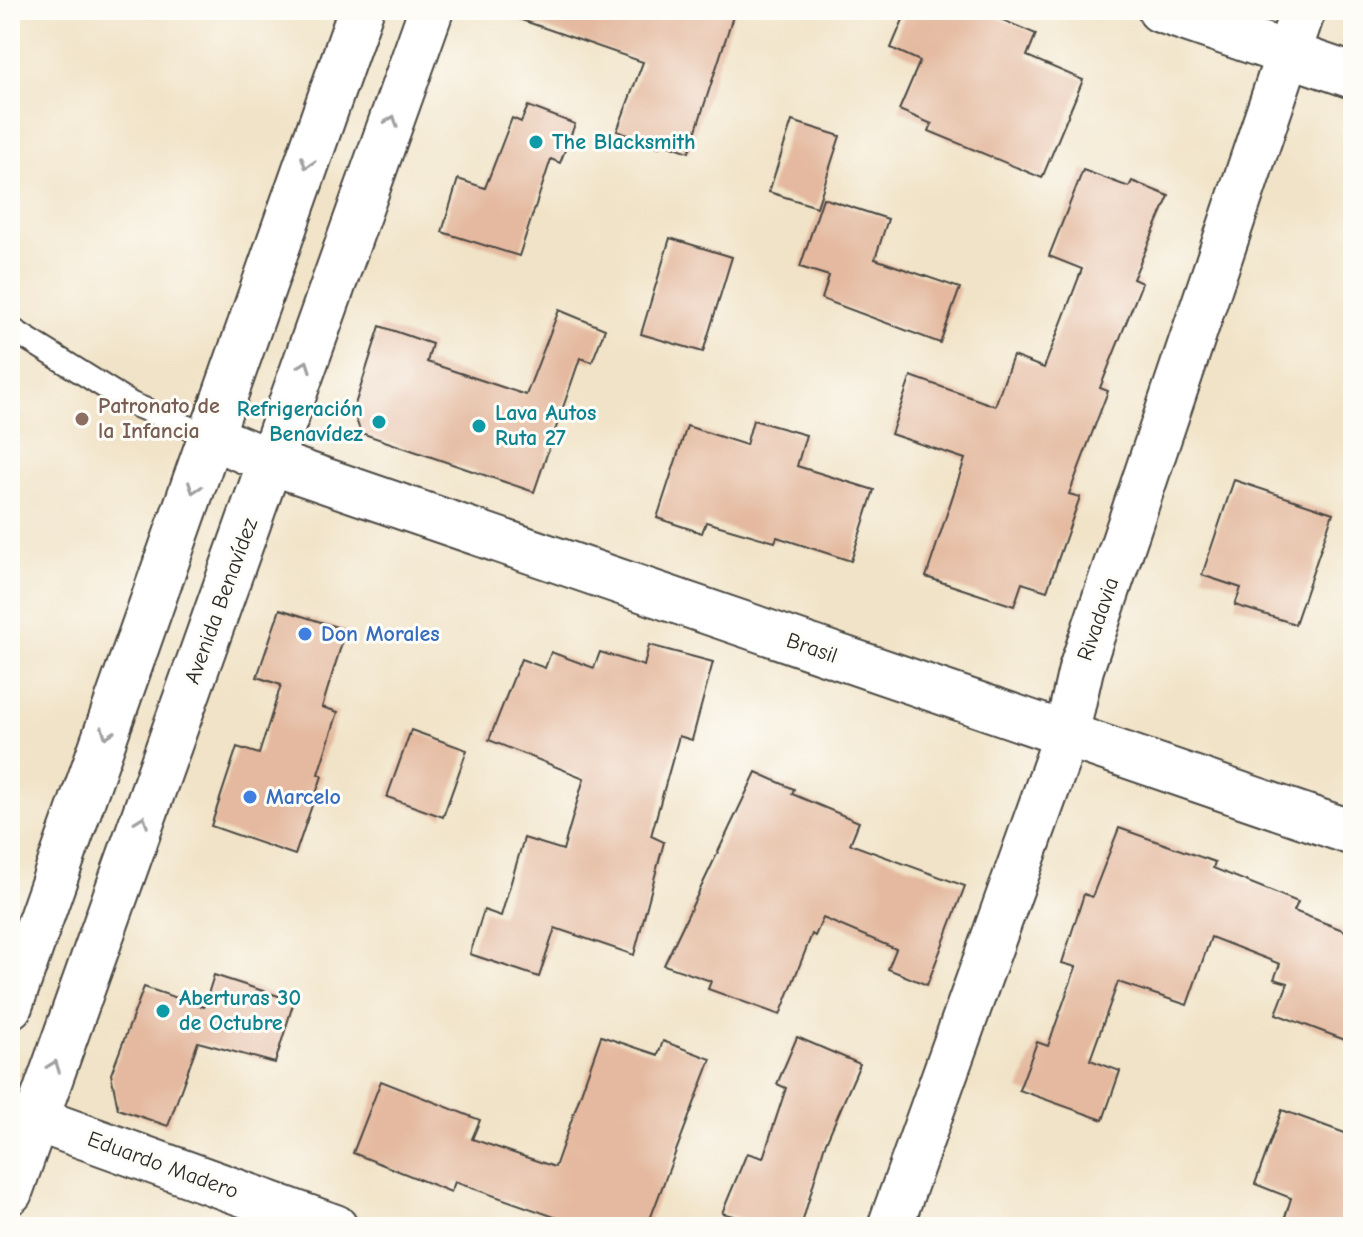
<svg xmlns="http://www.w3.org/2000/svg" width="1363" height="1237" viewBox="0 0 1363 1237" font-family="'Comic Neue',sans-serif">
  <rect width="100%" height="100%" fill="#fdfcf7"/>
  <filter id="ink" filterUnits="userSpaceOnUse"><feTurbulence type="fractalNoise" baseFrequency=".0125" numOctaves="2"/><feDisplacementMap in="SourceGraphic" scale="16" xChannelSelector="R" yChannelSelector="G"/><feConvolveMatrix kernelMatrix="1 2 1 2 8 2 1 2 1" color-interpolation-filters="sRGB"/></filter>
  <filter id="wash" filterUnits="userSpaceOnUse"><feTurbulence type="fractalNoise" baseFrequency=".006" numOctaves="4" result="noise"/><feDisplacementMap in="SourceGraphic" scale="32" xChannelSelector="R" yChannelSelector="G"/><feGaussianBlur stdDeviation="1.8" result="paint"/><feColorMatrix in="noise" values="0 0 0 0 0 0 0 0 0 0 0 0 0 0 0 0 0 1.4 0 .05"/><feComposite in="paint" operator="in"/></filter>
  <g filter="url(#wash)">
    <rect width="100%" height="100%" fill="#f1e3c7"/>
    <g id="blocks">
      <g fill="#e4b99f">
        <path d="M511 10H735L689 152 661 142 659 147 617 131 643 62 510 16Z"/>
        <path d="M907 10H979L1036 34 1027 56 1083 80 1042 178 929 131 932 124 899 110 920 61 891 48Z"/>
        <path d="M528 106 575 124 560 163 551 159 519 256 442 232 458 179 485 188 512 118 521 122Z"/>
        <path d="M792 121 840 136 817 207 769 192Z"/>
        <path d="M1083 170 1129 187 1132 181 1169 196 1133 279 1142 283 1100 388 1108 391 1069 494 1080 497 1047 591 1022 583 1014 606 926 577 965 459 891 434 911 376 995 406 1013 356 1044 368 1082 269 1049 256Z"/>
        <path d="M823 198 888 219 875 259 960 288 940 343 822 299 829 276 800 267Z"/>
        <path d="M670 238 732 257 703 352 641 334Z"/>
        <path d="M559 310 605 329 592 362 580 358 534 492 361 433 353 411 380 326 432 344 427 362 526 395Z"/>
        <path d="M753 420 806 435 797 466 874 490 851 561 777 537 775 542 706 522 702 533 657 518 687 426 746 445Z"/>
        <path d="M1234 480 1333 513 1295 624 1235 605 1241 588 1202 575Z"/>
        <path d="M280 609 346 630 322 707 338 712 318 774 322 776 295 855 211 826 237 747 259 754 281 685 257 677Z"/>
        <path d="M649 645 713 662 692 740 679 736 651 836 664 842 634 955 555 928 539 977 470 954 484 910 501 916 524 838 563 850 584 778 489 740 521 659 545 668 551 652 594 668 600 652 644 666Z"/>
        <path d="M411 730 467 750 443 817 387 797Z"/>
        <path d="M756 772 794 789 792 794 859 822 850 844 965 886 927 985 888 969 896 949 823 918 815 936 812 934 780 1015 708 989 711 981 664 965Z"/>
        <path d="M1119 828 1215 862 1213 868 1298 902 1294 911 1353 934V1043L1276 1014 1288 983 1274 979 1280 964 1211 937 1187 1005 1118 982 1090 1060 1120 1071 1103 1120 1019 1090 1037 1042 1048 1046 1076 967 1062 963 1084 894 1092 897Z"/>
        <path d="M214 975 294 1001 275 1063 198 1042 168 1126 118 1109 111 1074 144 987 204 1007Z"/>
        <path d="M601 1036 658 1055 663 1041 711 1059 647 1227H583L455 1182 451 1192 353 1153 381 1081 480 1120 472 1139 555 1167Z"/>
        <path d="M797 1037 860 1064 824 1147 801 1227H773L722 1213 747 1153 763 1158 786 1088 777 1084Z"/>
        <path d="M1282 1110 1353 1136V1198L1343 1227H1282L1291 1198 1255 1184Z"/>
      </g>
    </g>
  </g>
  <g filter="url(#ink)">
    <use href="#blocks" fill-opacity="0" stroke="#494742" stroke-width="2"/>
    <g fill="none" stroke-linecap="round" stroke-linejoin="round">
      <g stroke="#494742" stroke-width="26">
        <path id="lane" d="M10 328 132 404 212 437"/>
      </g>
      <g stroke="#494742" stroke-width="48">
        <g id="street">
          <path d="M1160 10 1353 76"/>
          <path d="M212 437 271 462 1353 833"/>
          <path d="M35 1119 335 1227"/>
          <path d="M890 1227 1066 736 1081 669 1303 10"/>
        </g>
      </g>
      <g stroke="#494742" stroke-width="48">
        <g id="secondary">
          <path d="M10 1006 361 10"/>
          <path d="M10 1192 431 10"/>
        </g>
      </g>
      <use href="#lane" stroke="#fff" stroke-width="22"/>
      <use href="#street" stroke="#fff" stroke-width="44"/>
      <use href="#secondary" stroke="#fff" stroke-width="44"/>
    </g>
    <defs><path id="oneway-chevron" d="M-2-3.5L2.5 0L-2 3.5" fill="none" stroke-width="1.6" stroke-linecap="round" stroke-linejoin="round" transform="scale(2)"/></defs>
    <g stroke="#a0a0a0">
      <use href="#oneway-chevron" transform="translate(392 121) rotate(-70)"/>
      <use href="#oneway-chevron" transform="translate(307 163) rotate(109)"/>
      <use href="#oneway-chevron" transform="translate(305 366) rotate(-70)"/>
      <use href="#oneway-chevron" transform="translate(194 488) rotate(109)"/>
      <use href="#oneway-chevron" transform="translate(107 733) rotate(110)"/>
      <use href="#oneway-chevron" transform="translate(142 821) rotate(-70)"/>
      <use href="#oneway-chevron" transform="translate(54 1066) rotate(-70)"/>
    </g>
  </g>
  <g fill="#0f9aa8" stroke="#fdfcf7" stroke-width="3">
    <circle cx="536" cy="142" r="8"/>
    <circle cx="379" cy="422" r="8"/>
    <circle cx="479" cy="426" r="8"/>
    <circle cx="163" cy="1011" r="8"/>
  </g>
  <circle fill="#8d6e63" stroke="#fdfcf7" stroke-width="3" cx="82" cy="419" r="8"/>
  <g fill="#3f7fe0" stroke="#fdfcf7" stroke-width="3">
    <circle cx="305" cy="634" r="8"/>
    <circle cx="250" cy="797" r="8"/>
  </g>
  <g text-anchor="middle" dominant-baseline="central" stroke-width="6" stroke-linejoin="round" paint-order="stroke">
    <g font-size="22" font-weight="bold" fill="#0d838f" stroke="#fdfcf7" text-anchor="start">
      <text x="552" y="142">The Blacksmith</text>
      <text x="363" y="409" text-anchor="end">Refrigeración<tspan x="363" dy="25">Benavídez</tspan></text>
      <text x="495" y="413">Lava Autos<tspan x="495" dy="25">Ruta 27</tspan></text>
      <text x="179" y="998">Aberturas 30<tspan x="179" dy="25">de Octubre</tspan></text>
    </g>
    <g font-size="22" font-weight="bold" fill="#785e54" stroke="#fdfcf7" text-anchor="start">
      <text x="98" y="406">Patronato de<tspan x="98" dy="25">la Infancia</tspan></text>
    </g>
    <g font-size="22" fill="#2b2b2b" stroke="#fdfcf7">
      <text transform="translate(221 601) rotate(-70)">Avenida Benavídez</text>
      <text transform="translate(1098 619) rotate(-71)">Rivadavia</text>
      <text transform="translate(812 648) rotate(19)">Brasil</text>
      <text transform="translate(163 1165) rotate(20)">Eduardo Madero</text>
    </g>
    <g font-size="22" font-weight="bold" fill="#366cbe" stroke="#fdfcf7" text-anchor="start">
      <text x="321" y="634">Don Morales</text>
      <text x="266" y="797">Marcelo</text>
    </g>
  </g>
  <rect width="1363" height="1237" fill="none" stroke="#fdfcf7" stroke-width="40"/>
</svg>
